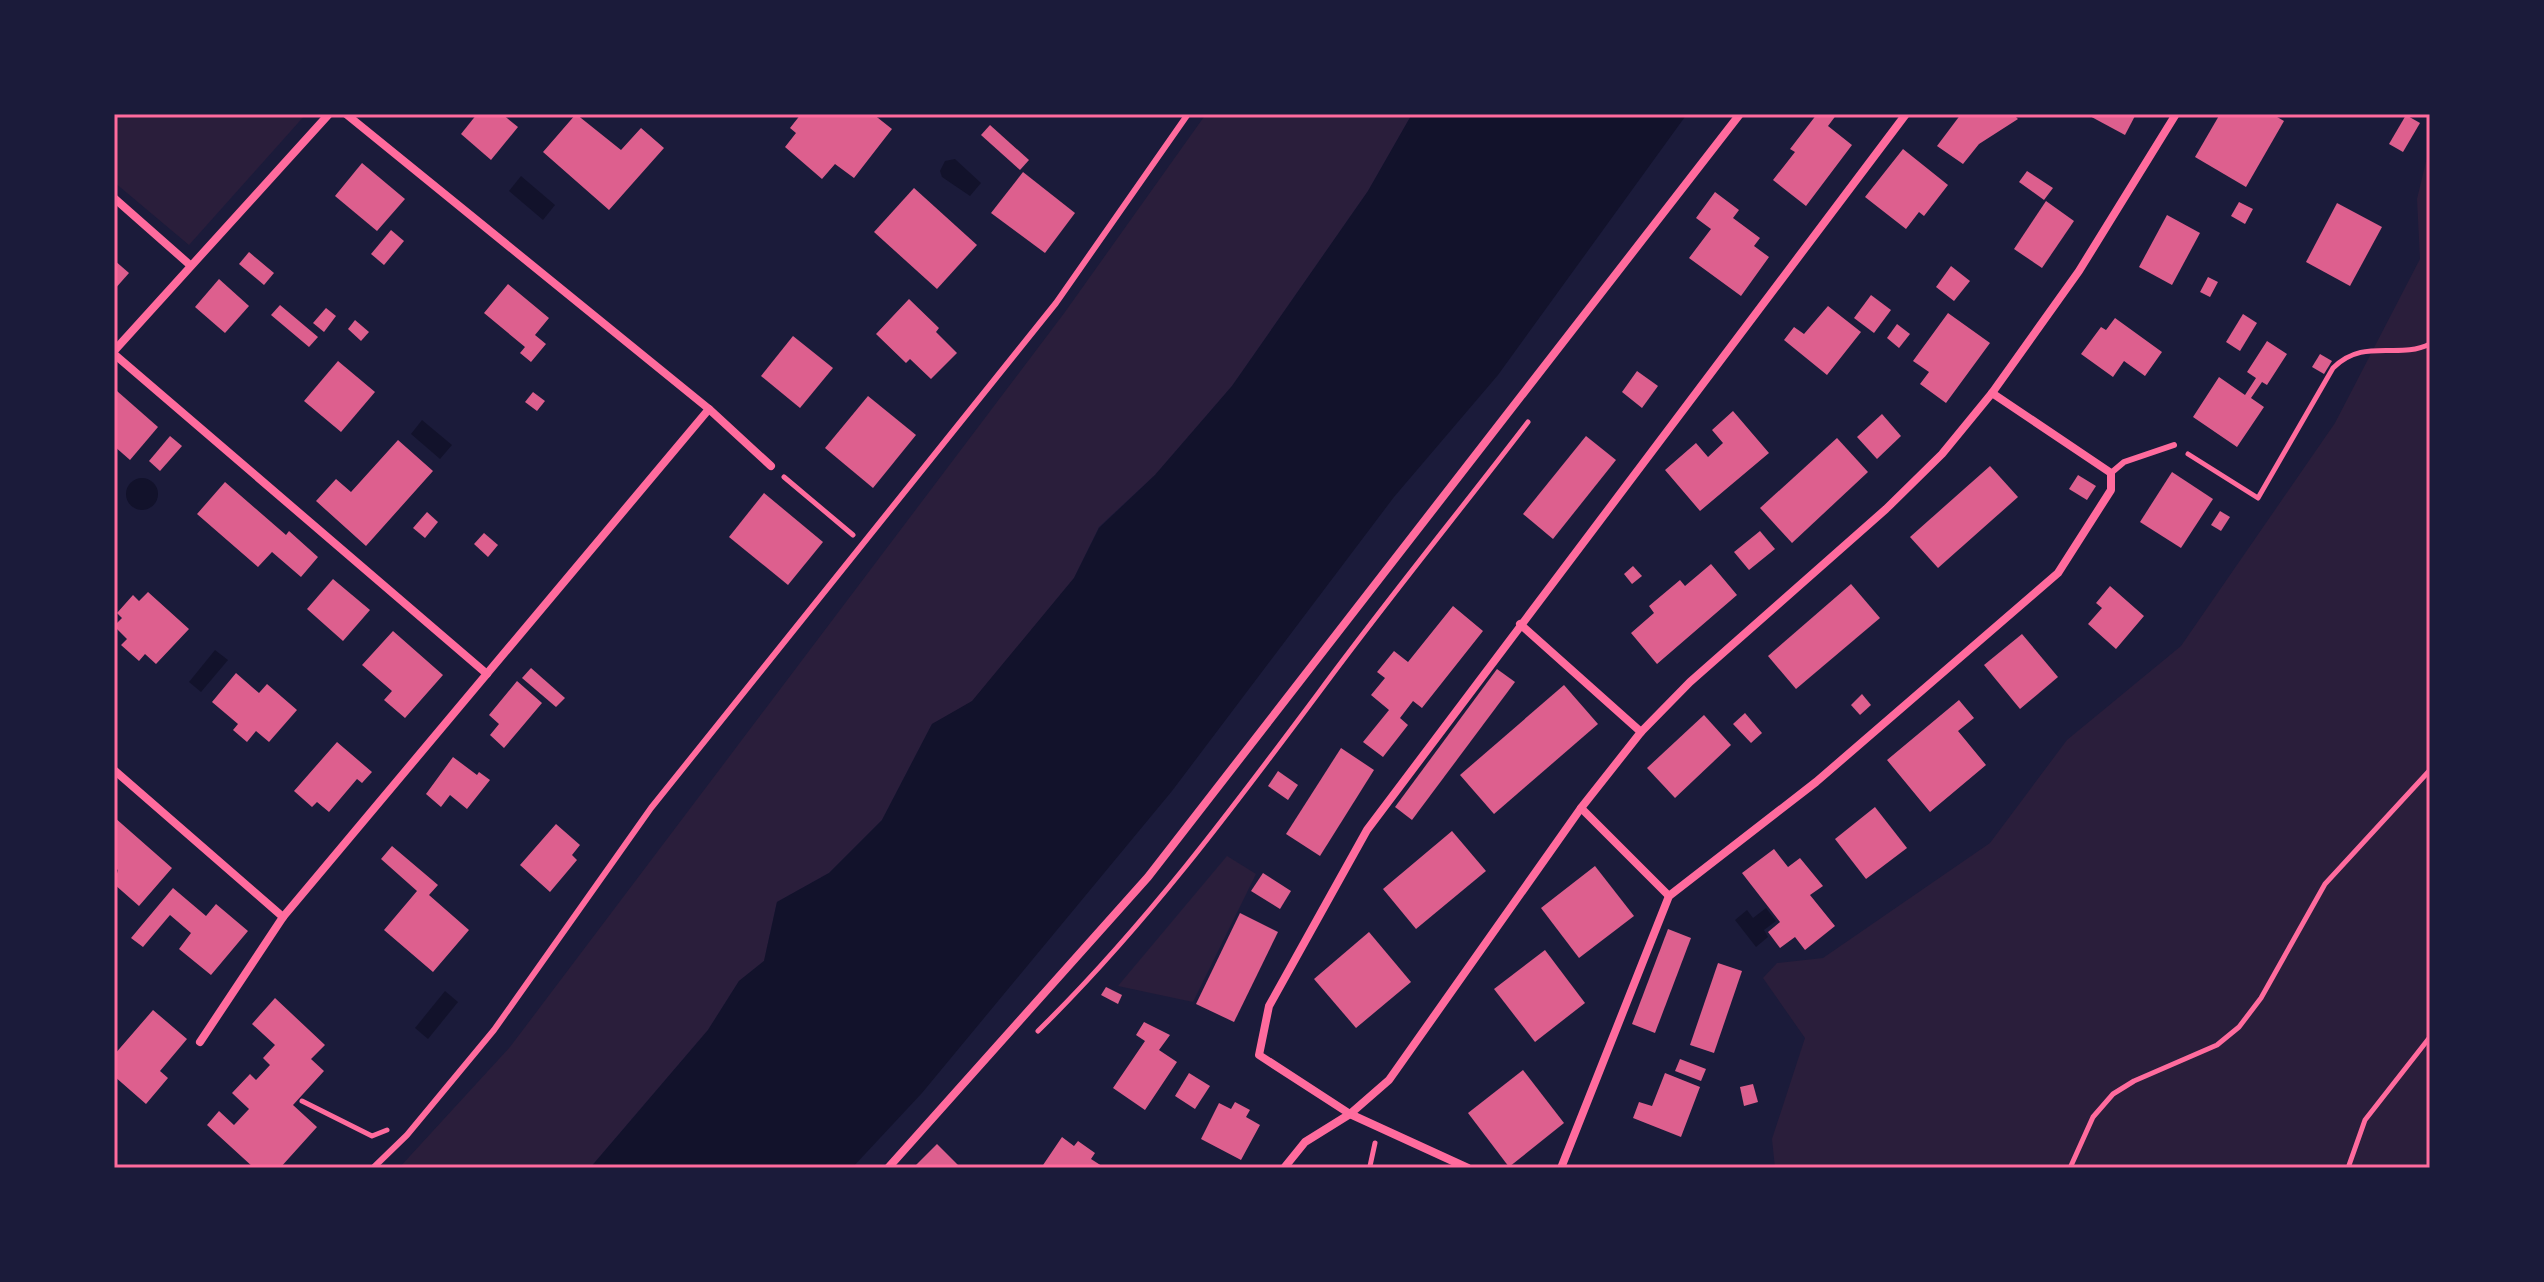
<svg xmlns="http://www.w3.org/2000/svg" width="2544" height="1282" viewBox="0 0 2544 1282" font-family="'Archivo Narrow',sans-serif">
  <rect width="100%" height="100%" fill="#1b1b3a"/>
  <g fill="#2a1e3b">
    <path d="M114 114H306L189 245 114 182Z"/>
    <path d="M1206 114H1412L1368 191 1232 386 1155 475 1099 527 1074 578 972 702 932 724 882 820 829 873 777 902 764 961 739 981 708 1030 590 1168H399L510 1047 1065 312Z"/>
    <path d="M2430 145V1168H1775L1772 1139 1805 1038 1763 978 1777 963 1823 958 1990 843 2067 740 2181 646 2335 423 2420 259 2417 199Z"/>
    <path d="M1227 856 1256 874 1193 1002 1118 986Z"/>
  </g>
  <g fill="#12122b">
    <path d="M1412 114H1687L1498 375 1394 497 1172 791 922 1093 852 1168H590L708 1030 739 981 764 961 777 902 829 873 882 820 932 724 972 701 1074 578 1099 528 1155 475 1232 386 1368 191Z"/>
    <path d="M955 159 981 183 970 196 942 177 940 171 945 161Z"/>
    <path d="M521 176 555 205 543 220 509 191Z"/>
    <path d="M422 420 452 445 440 459 411 434Z"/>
    <circle cx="142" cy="494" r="16"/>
    <path d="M215 650 228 660 201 692 189 682Z"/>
    <path d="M1766 908 1776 921 1764 930 1768 937 1756 947 1735 920 1747 910 1753 918Z"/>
    <path d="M445 991 458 1002 428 1039 415 1028Z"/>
  </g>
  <g fill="#dd5f8e">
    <path d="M477 114H502L518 127 491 160 461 134Z"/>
    <path d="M576 114 621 150 641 128 664 148 609 210 543 152Z"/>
    <path d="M801 114H873L892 129 854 178 835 164 822 179 785 147 796 133 790 128Z"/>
    <path d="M1817 114H1837L1828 126 1852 145 1806 206 1773 180 1795 152 1790 149Z"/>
    <path d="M1961 114H2013L2018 119 1979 144 1963 164 1937 146Z"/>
    <path d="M2086 114H2136L2125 135Z"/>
    <path d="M2220 114H2272L2284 121 2246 187 2195 157Z"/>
    <path d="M2406 115 2420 123 2403 152 2389 144Z"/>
    <path d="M990 125 1029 160 1020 170 981 135Z"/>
    <path d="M1903 149 1948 185 1924 216 1919 212 1906 229 1865 197Z"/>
    <path d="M362 163 405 199 377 231 335 196Z"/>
    <path d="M2027 171 2053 188 2044 200 2019 182Z"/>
    <path d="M1023 172 1075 213 1045 253 991 213Z"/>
    <path d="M914 188 977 245 937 289 874 232Z"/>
    <path d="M1715 192 1739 210 1733 218 1760 238 1754 246 1769 257 1741 296 1689 258 1711 229 1696 218Z"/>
    <path d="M2046 201 2074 221 2042 268 2014 249Z"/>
    <path d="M2239 202 2253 209 2245 224 2231 216Z"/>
    <path d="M2337 203 2382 227 2350 286 2306 262Z"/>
    <path d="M2167 215 2200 233 2172 285 2139 267Z"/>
    <path d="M391 230 404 241 384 265 371 254Z"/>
    <path d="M249 252 274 273 264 285 239 264Z"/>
    <path d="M114 260 129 273 114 290Z"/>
    <path d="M1951 266 1970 281 1954 301 1936 287Z"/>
    <path d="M2208 277 2218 282 2210 297 2200 292Z"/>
    <path d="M219 279 249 306 225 333 195 307Z"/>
    <path d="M508 284 549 318 535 335 546 344 531 362 520 353 525 347 484 313Z"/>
    <path d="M1871 295 1891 310 1874 333 1854 318Z"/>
    <path d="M909 299 939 328 936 332 957 353 931 379 910 359 906 363 876 334Z"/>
    <path d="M280 305 318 337 309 347 271 315Z"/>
    <path d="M1828 306 1861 332 1827 375 1784 340 1794 327 1804 334Z"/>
    <path d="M326 308 336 316 324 332 313 323Z"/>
    <path d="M1948 313 1990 343 1946 403 1920 384 1929 372 1913 361Z"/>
    <path d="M2243 314 2257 323 2240 351 2226 342Z"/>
    <path d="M2115 318 2162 352 2145 376 2124 361 2113 377 2081 354 2101 327 2106 330Z"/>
    <path d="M355 320 369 332 361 341 348 329Z"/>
    <path d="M1897 324 1910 334 1899 348 1887 338Z"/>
    <path d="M793 336 833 368 800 408 761 376Z"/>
    <path d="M2267 341 2287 354 2267 385 2262 382 2251 398 2264 407 2237 447 2193 417 2219 377 2245 395 2256 378 2247 372Z"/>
    <path d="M2320 354 2332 361 2324 374 2312 367Z"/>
    <path d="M338 361 375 392 341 432 304 401Z"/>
    <path d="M1637 371 1658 386 1642 408 1622 392Z"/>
    <path d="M117 391 158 427 130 460 114 446V394Z"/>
    <path d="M533 392 545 401 537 411 525 402Z"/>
    <path d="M868 396 916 435 873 488 825 448Z"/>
    <path d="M1733 411 1769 453 1700 511 1665 470 1696 443 1708 457 1723 443 1712 430Z"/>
    <path d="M1882 414 1901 436 1877 459 1857 437Z"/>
    <path d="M170 436 182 446 160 471 149 461Z"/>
    <path d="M1586 436 1616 460 1553 539 1523 514Z"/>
    <path d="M1837 438 1868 472 1792 543 1760 508Z"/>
    <path d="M398 440 433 471 366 546 316 501 336 479 351 492Z"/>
    <path d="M1990 466 2018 497 1938 568 1910 537Z"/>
    <path d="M2172 472 2213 499 2181 548 2140 522Z"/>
    <path d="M2078 475 2096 486 2087 500 2069 489Z"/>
    <path d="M225 482 286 535 289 531 318 557 301 577 272 552 258 567 197 514Z"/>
    <path d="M764 493 823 542 788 585 729 537Z"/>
    <path d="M2220 511 2230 517 2221 531 2211 525Z"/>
    <path d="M427 512 438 522 425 538 413 528Z"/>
    <path d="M1760 531 1775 549 1749 570 1734 552Z"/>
    <path d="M484 533 498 545 488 557 474 544Z"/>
    <path d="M1711 564 1737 595 1657 664 1631 633 1654 613 1649 606 1680 580 1685 586Z"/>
    <path d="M1633 566 1642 576 1632 584 1624 574Z"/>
    <path d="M333 579 370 610 343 641 307 609Z"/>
    <path d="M1851 584 1880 618 1796 689 1768 656Z"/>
    <path d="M2110 586 2144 616 2116 649 2088 624 2102 608 2096 603Z"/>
    <path d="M148 592 189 629 156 664 145 654 139 661 121 645 127 639 114 626 122 618 117 613 133 595 139 601Z"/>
    <path d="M1453 606 1483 631 1422 708 1413 701 1400 718 1408 725 1383 757 1363 742 1389 710 1371 695 1385 678 1377 672 1394 651 1408 662Z"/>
    <path d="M393 631 443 675 405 718 384 700 392 691 362 665Z"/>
    <path d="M2022 634 2058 677 2020 709 1984 665Z"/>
    <path d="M531 668 565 698 556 707 522 678Z"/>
    <path d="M1497 669 1515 682 1412 820 1395 807Z"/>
    <path d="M236 673 259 693 267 684 297 710 269 742 256 731 247 742 233 730 238 724 212 702Z"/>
    <path d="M517 681 542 703 504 748 490 735 499 724 489 715Z"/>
    <path d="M1564 685 1598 724 1494 814 1460 775Z"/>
    <path d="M1862 694 1871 705 1860 715 1851 705Z"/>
    <path d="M1959 700 1974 718 1958 731 1986 765 1930 812 1887 760Z"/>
    <path d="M1745 713 1762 733 1751 743 1733 724Z"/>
    <path d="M1704 715 1731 745 1675 798 1647 768Z"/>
    <path d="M337 742 372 772 362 783 357 779 329 812 317 802 312 807 294 791Z"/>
    <path d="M1341 748 1374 770 1320 856 1286 834Z"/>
    <path d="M453 757 477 775 479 772 490 780 467 809 450 795 441 807 426 794Z"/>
    <path d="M1278 771 1298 785 1288 800 1268 786Z"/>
    <path d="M1875 807 1907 848 1866 879 1835 839Z"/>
    <path d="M114 817 172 868 139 906 114 884 118 870 114 867Z"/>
    <path d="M556 824 580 845 572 855 577 860 550 892 520 865Z"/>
    <path d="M1452 831 1486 871 1416 929 1383 889Z"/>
    <path d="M392 846 438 885 429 895 469 930 433 972 384 930 417 891 381 859Z"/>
    <path d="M1774 849 1788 867 1800 858 1823 886 1810 895 1835 926 1805 950 1795 937 1780 948 1768 932 1780 922 1742 873Z"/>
    <path d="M1595 866 1634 916 1579 958 1541 908Z"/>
    <path d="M1263 873 1291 891 1280 909 1251 891Z"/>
    <path d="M173 888 206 916 216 904 248 931 211 975 179 949 191 933 170 915 143 947 131 938Z"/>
    <path d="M1240 913 1278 932 1234 1022 1196 1004Z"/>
    <path d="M1668 929 1691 938 1655 1033 1632 1024Z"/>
    <path d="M1369 932 1411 982 1356 1028 1314 979Z"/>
    <path d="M1545 950 1585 1003 1535 1042 1494 989Z"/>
    <path d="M1718 963 1742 971 1714 1053 1690 1045Z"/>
    <path d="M1106 987 1122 995 1118 1004 1101 995Z"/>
    <path d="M275 998 325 1045 311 1059 324 1071 293 1105 317 1127 280 1168H254L207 1125 219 1111 234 1125 249 1109 232 1093 250 1074 256 1080 270 1065 263 1058 275 1045 252 1024Z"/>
    <path d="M153 1010 187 1039 160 1071 168 1078 146 1104 114 1076V1055Z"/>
    <path d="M1144 1022 1170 1035 1159 1050 1177 1062 1145 1110 1113 1088 1145 1041 1136 1035Z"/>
    <path d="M1680 1059 1706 1069 1701 1081 1675 1071Z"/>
    <path d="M1523 1070 1564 1123 1509 1167 1468 1113Z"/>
    <path d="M1189 1073 1210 1086 1195 1109 1175 1096Z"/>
    <path d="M1665 1073 1700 1087 1681 1137 1633 1118 1639 1102 1652 1106Z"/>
    <path d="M1753 1084 1758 1102 1744 1106 1740 1087Z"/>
    <path d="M1235 1102 1250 1110 1246 1117 1260 1125 1241 1160 1201 1139 1219 1103 1231 1109Z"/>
    <path d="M1062 1137 1074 1146 1078 1141 1095 1153 1091 1159 1105 1168H1041Z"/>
    <path d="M937 1144 961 1168H913Z"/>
  </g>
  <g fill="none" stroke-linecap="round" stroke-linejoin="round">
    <g stroke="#ff6b9d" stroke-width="5">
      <path d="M2188 454 2258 498 2333 368C2364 337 2398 360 2430 344"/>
      <path d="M784 477 853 535"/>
      <path d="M1038 1031C1144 927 1232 809 1320 691 1387 600 1459 512 1528 422"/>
      <path d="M302 1101 372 1136 387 1130"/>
      <path d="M1373 1168 1370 1166 1375 1143"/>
      <path d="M2070 1168 2093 1117 2113 1094 2134 1081 2217 1045 2239 1027 2261 998 2325 884 2430 770"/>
      <path d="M2348 1168 2365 1120 2430 1037"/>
    </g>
    <g stroke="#ff6b9d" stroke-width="6">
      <path d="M2111 473 2124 462 2174 445"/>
      <path d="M373 1168 407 1135 494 1030 651 808 1056 303 1188 114"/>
    </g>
    <g stroke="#ff6b9d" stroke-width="8">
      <path d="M346 114 709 409 771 466"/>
      <path d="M114 198 190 265"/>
      <path d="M114 351 329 114"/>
      <path d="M114 354 487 674"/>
      <path d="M1520 624 1641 732"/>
      <path d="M114 770 283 917"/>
      <path d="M1581 808 1669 896"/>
      <path d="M200 1042 283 917 709 409"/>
      <path d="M888 1168 1148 877 1740 114"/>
      <path d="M1284 1168 1305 1142 1350 1114 1389 1080 1581 808 1641 732 1690 682 1886 509 1942 454 1992 393 2079 271 2176 114"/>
      <path d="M1468 1168 1350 1114 1259 1055 1269 1006 1367 830 1906 114"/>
      <path d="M1561 1168 1669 896 1816 782 2058 573 2111 490V473L1992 393"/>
    </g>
  </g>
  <rect width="2544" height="1282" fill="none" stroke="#1b1b3a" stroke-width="232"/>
  <rect x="116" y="116" width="2312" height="1050" fill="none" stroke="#ff6b9d" stroke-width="3"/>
</svg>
